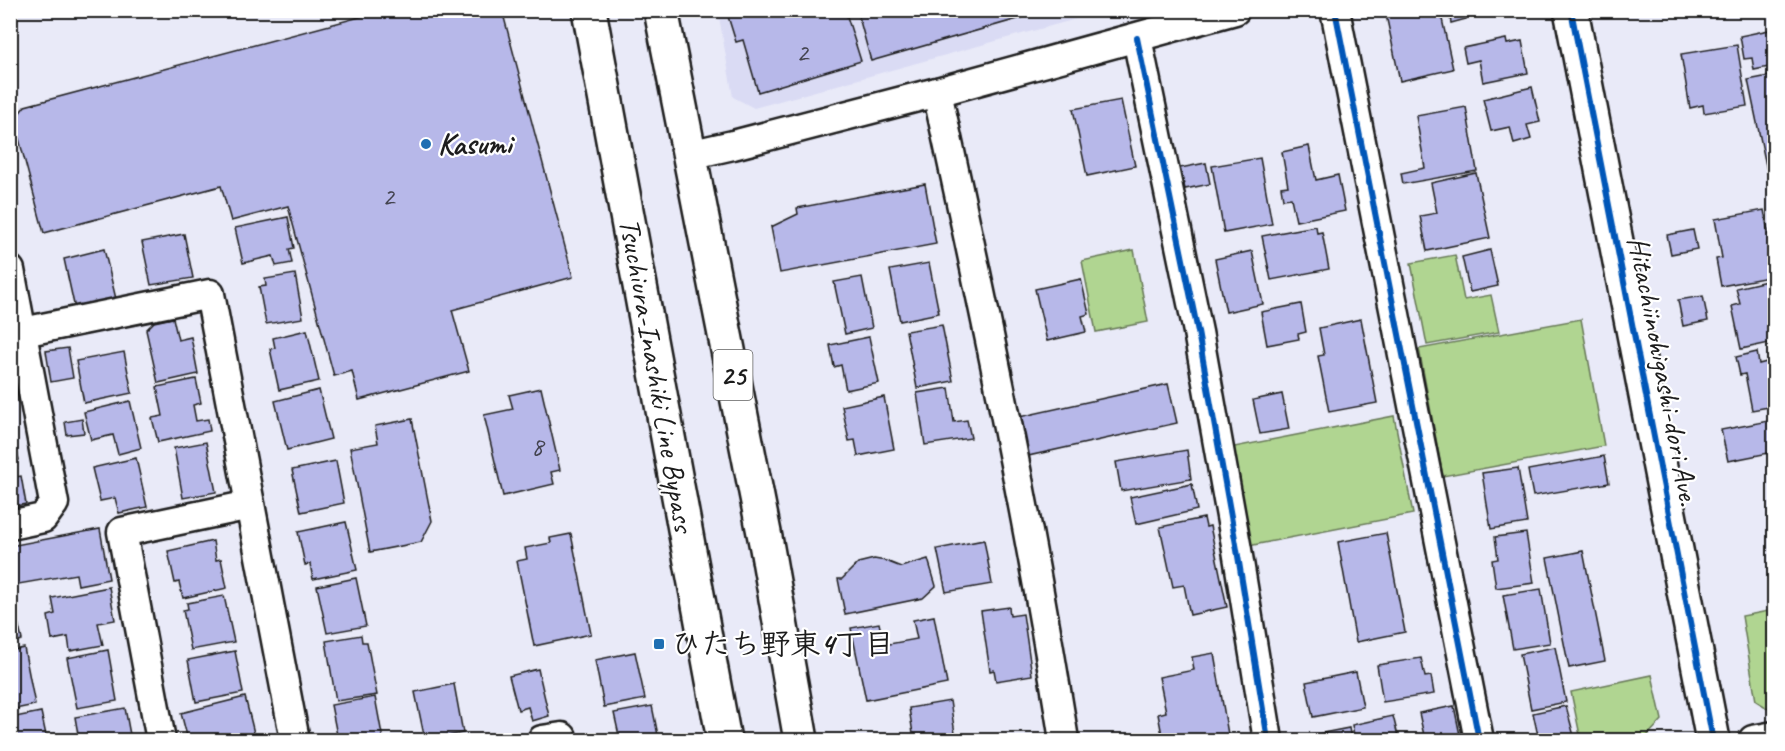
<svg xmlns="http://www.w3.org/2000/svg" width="1785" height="751" viewBox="0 0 1785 751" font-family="Caveat,'Klee One',sans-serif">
  <rect width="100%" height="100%" fill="#e9eaf8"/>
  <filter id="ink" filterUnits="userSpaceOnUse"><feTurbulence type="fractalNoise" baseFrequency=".0167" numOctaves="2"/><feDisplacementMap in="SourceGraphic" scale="12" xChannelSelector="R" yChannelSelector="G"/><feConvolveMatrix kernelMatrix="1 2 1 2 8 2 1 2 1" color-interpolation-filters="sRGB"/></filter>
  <g filter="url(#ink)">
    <path fill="#dadbf4" d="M718 11H1105L754 108 733 97Z"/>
    <g fill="#b0d591" stroke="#667856" stroke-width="1.5">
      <path d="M1134 250 1148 322 1096 332 1082 261Z"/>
      <path d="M1455 255 1464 300 1491 295 1499 332 1427 345 1411 263Z"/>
      <path d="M1581 319 1604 446 1443 476 1419 349Z"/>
      <path d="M1394 416 1413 514 1248 546 1229 448Z"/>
      <path d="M1774 610V712L1756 701 1742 616Z"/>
      <path d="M1652 675 1662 720 1645 738 1635 740H1581L1571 692Z"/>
    </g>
    <g fill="#b7b8e9" stroke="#1c1c1c" stroke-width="1.5">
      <path d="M386 10H461V13L470 10H502L573 277 452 310 469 371 359 400 352 371 334 376 288 206 231 221 221 186 44 233 14 120 25 106Z"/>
      <path d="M726 10H845L861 61 758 92 743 40 736 42Z"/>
      <path d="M857 10H1049L871 61Z"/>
      <path d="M1385 10H1440L1453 69 1400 81Z"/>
      <path d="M1449 10H1464L1466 19 1451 23Z"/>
      <path d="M1472 10H1493V13L1473 16Z"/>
      <path d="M1774 29V66L1754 70 1752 58 1744 59 1740 36Z"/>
      <path d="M1506 39 1507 44 1522 41 1528 73 1483 82 1479 60 1466 63 1463 48Z"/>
      <path d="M1737 45 1747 106 1704 113 1703 105 1690 108 1681 54Z"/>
      <path d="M1774 75V199H1773L1748 80Z"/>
      <path d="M1532 87 1540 122 1527 125 1531 139 1514 144 1510 127 1491 131 1483 99Z"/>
      <path d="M1121 100 1135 166 1087 176 1073 109Z"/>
      <path d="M1466 107 1477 171 1403 184 1401 173 1425 168 1416 116Z"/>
      <path d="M1309 146 1316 180 1338 175 1345 211 1296 221 1291 198 1283 199 1281 187 1288 186 1282 152Z"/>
      <path d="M1260 158 1272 224 1224 233 1212 166Z"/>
      <path d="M1206 163 1210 184 1185 189 1180 168Z"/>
      <path d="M1476 173 1490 238 1427 251 1420 216 1437 213 1431 183Z"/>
      <path d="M925 184 936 244 780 273 771 227 798 214 797 208Z"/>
      <path d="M1764 210 1774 265V276L1721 286 1716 259 1722 258 1715 219Z"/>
      <path d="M288 217 294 248 289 249 292 263 276 266 273 256 243 263 235 228Z"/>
      <path d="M1316 226 1317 233 1322 232 1329 269 1271 280 1262 236Z"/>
      <path d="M1693 230 1697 249 1671 254 1667 235Z"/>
      <path d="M184 234 193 278 151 285 142 242Z"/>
      <path d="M104 249 116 299 75 309 64 259Z"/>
      <path d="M1490 250 1498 286 1470 292 1462 257Z"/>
      <path d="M1252 251 1263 304 1226 312 1215 259Z"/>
      <path d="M929 263 939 313 900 321 890 270Z"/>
      <path d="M295 274 303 318 266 324 259 287 266 286 265 279Z"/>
      <path d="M862 277 872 328 845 334 834 282Z"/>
      <path d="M1081 279 1089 314 1082 316 1086 332 1047 341 1035 289Z"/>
      <path d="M1771 280 1774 297V319L1773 320 1774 342 1741 349 1732 306 1740 304 1736 288Z"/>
      <path d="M1703 296 1708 321 1683 326 1678 300Z"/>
      <path d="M1301 304 1306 332 1298 334 1299 339 1267 345 1261 312Z"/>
      <path d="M173 318 178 340 191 337 198 374 158 383 146 330 154 322Z"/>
      <path d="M1361 319 1377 403 1329 412 1318 356 1324 355 1319 328Z"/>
      <path d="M942 325 953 381 917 388 906 331Z"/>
      <path d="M307 330 319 381 279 390 270 349 275 348 273 338Z"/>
      <path d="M869 337 879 383 846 390 841 365 834 367 830 345Z"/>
      <path d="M68 348 73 378 51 382 46 351Z"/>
      <path d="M124 352 132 393 84 403 76 361Z"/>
      <path d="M1757 352 1759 364 1774 360V406L1752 410 1745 374 1740 375 1736 357Z"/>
      <path d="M196 379 201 403 193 405 196 421 208 419 210 431 158 442 152 418 163 416 157 387Z"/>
      <path d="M1168 384 1177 423 1028 456 1019 417Z"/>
      <path d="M541 388 560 470 551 472 554 484 503 496 484 415 513 409 509 395Z"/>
      <path d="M949 388 954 422 967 420 971 438 925 445 917 393Z"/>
      <path d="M319 390 331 439 287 450 275 401Z"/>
      <path d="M1282 394 1289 429 1260 434 1253 400Z"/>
      <path d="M884 397 894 449 858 456 855 440 849 441 842 406Z"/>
      <path d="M130 401 141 448 118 454 113 435 91 440 84 412Z"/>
      <path d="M10 419 19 460 10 462Z"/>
      <path d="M82 419 84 433 67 435 65 422Z"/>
      <path d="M412 419 432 521 421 542 370 552 350 448 378 443 375 426Z"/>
      <path d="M1774 420V452L1728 461 1721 430Z"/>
      <path d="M206 442 216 492 183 498 174 448Z"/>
      <path d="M1187 450 1191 479 1121 491 1116 462Z"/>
      <path d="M1604 456 1609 483 1533 496 1528 470Z"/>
      <path d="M136 458 147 507 119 513 115 498 100 501 92 468Z"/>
      <path d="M336 461 344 503 301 512 292 470Z"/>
      <path d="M1518 468 1527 523 1491 529 1482 473Z"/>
      <path d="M21 476 26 504 10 507V478Z"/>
      <path d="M1192 484 1197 510 1136 524 1130 497Z"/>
      <path d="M1204 518 1206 527 1210 526 1227 607 1190 615 1184 585 1173 587 1160 527Z"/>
      <path d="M346 522 357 570 313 579 310 564 305 565 298 532Z"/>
      <path d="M100 529 109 579 78 585 76 574 13 585 10 572V546Z"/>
      <path d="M1386 533 1405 632 1356 642 1338 542Z"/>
      <path d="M1526 533 1534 583 1496 588 1492 560 1498 559 1495 537Z"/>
      <path d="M571 534 591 634 534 646 517 561 527 559 525 548 551 543 550 538Z"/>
      <path d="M984 540 992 584 946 592 937 549Z"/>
      <path d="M213 541 216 560 221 559 227 588 183 598 179 582 175 583 168 551Z"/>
      <path d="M1583 551 1605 661 1569 668 1547 558Z"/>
      <path d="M874 559 886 561 901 567 928 559 936 586 923 598 845 614 838 579H842L858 563Z"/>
      <path d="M356 578 366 626 327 633 317 586Z"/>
      <path d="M10 587 22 640 10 643Z"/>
      <path d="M109 587 115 620 98 623 103 645 70 651 68 637 52 640 48 616 55 614 52 598Z"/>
      <path d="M1541 589 1550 643 1513 649 1503 595Z"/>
      <path d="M224 596 234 642 191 650 183 610 188 609 187 603Z"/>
      <path d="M1009 607 1010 616 1023 614 1032 675 996 681 994 670 990 671 981 611Z"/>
      <path d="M934 616 947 684 866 700 851 628 879 623 884 645 917 639 913 620Z"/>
      <path d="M361 635 362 642H367L377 695 336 701 326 641Z"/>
      <path d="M1555 647 1566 702 1531 709 1520 654Z"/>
      <path d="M24 648 35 705 10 710V651Z"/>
      <path d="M108 650 117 701 77 708 67 658Z"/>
      <path d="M235 651 243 693 196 702 188 660Z"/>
      <path d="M635 652 645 699 604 707 595 660Z"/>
      <path d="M1214 653 1229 740H1163L1158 714 1166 712 1159 677 1194 670 1192 657Z"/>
      <path d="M1421 658 1425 677 1431 676 1434 694 1383 702 1377 665Z"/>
      <path d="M538 669 549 716 532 721 528 707 518 710 509 676Z"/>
      <path d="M1356 672 1363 707 1313 717 1306 682Z"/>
      <path d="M454 684 463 733 425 740 415 692Z"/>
      <path d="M245 697 255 737 239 740H188L181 713Z"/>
      <path d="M375 697 383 740H338L331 705Z"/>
      <path d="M950 701 956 740H914L909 708Z"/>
      <path d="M652 706 659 740H620L614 713Z"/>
      <path d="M1454 706 1461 740H1425L1419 713Z"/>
      <path d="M1566 706 1575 740H1539L1533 713Z"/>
      <path d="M125 708 131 740H79L75 717Z"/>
      <path d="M41 712 47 740H10V718Z"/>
      <path d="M1393 716 1399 740H1355L1352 725Z"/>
      <path d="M1349 728 1351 740H1297V738Z"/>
    </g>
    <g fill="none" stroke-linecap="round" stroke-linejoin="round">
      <g stroke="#1c1c1c" stroke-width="33">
        <g id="minor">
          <path d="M1335 10 1479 740"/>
          <path d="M1137 38 1198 332 1237 550 1268 740"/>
          <path d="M937 92C984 307 1030 523 1064 740"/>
          <path d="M689 155 733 145 937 92 1235 10"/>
          <path d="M10 270 54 503 43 518 10 525"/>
          <path d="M23 332 210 294 295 740"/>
          <path d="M161 740 122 532 250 505"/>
          <path d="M542 740 562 737 563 740"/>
          <path d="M1753 740 1774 736"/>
        </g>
      </g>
      <g stroke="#1c1c1c" stroke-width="38">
        <path id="tertiary" d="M1571 10 1713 740"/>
      </g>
      <g stroke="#1c1c1c" stroke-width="38">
        <g id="primary">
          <path d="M589 10 724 740"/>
          <path d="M661 10 767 548 801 740"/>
        </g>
      </g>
      <use href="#minor" stroke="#fff" stroke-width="28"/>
      <use href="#tertiary" stroke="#fff" stroke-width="33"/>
      <use href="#primary" stroke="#fff" stroke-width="33"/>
      <g stroke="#fff" stroke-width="10">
        <g id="cycleway">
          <path d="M1335 10 1479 740"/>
          <path d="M1571 10 1713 740"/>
          <path d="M1137 38 1198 332 1237 550 1268 740"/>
        </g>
      </g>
      <use href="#cycleway" stroke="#0057b8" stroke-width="6"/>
    </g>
  </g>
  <g fill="#1f6fb2" stroke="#fff" stroke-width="2">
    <circle cx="426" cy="144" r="6"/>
    <rect x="653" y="638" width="12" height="12" rx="3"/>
  </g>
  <g text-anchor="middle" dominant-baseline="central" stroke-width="4.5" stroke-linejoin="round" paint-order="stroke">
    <g font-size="27" fill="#43434f">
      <text x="802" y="52">2</text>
      <text x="388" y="196">2</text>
      <text x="537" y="446">8</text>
    </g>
    <rect fill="#fff" stroke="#606060" stroke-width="1.5" x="713.5" y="350" width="39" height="50" rx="4.5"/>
    <g font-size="28" font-weight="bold" fill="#1c1c1c">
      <text x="733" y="375">25</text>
    </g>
    <g font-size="30" font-weight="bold" fill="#1c1c1c" stroke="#fff" text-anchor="start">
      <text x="438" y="144">Kasumi</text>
      <text x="671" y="644">ひたち野東4丁目</text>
    </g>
    <g font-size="30" fill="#1c1c1c" stroke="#fff">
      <text transform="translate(1664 371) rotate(79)">Hitachiinohigashi-dori Ave.</text>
      <text transform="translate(657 375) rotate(80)">Tsuchiura-Inashiki Line Bypass</text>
    </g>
  </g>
  <rect width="1785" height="751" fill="none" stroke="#fff" stroke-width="36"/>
  <rect x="18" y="18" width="1749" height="715" fill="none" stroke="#1c1c1c" stroke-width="2" filter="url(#ink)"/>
</svg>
